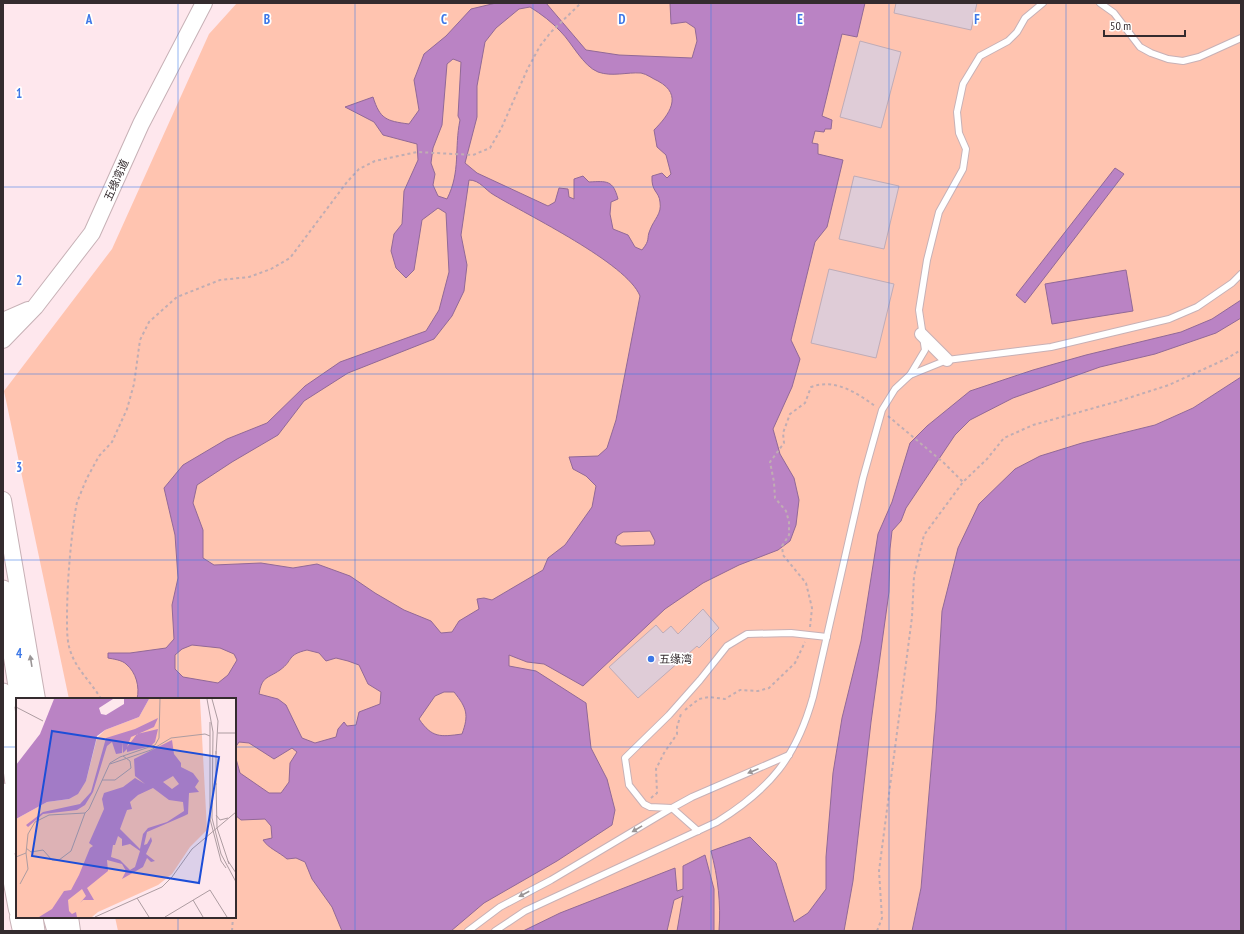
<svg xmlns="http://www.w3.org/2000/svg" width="1244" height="934" viewBox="0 0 1244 934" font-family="'PT Sans Narrow','Noto Sans SC',sans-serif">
  <rect width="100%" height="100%" fill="#fee7ed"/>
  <path fill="#ffc4b0" d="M237 3H1241V377L1193 408 1155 425 1082 443 942 611 936 711 921 888 912 931H118L115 917H235V699H69L4 391 112 249 209 34Z"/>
  <g fill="#ba83c4" stroke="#926997" fill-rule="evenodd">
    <path d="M496 3H546L586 50 619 55 692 58 697 41 695 28 686 22 671 24 670 3H865L857 37 842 34 822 116 832 120 831 129H825L824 132 815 131 812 143 818 144V154L843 160 827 227 815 242 791 340 800 359 792 387 773 429 780 454 794 478 799 500 796 525 790 541 778 550 739 565 703 583 665 609 583 686 544 664 527 662 509 655V666L536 671 586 703 591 748 607 779 615 810 612 825 557 861 484 903 451 931H342L332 907 312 879 305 862 296 858 287 859C279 852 268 848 263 840L272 838 271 826 265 819 241 820 235 815V755L240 773 269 793H281L289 782 290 763 297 752 292 748 274 759 249 743 239 742 235 748V699H137C140 687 136 672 126 664 122 660 113 659 108 658V653H130L166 648 174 639 172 605 178 578 175 535 164 488 183 465 227 439 267 423 305 386 340 362 426 331 439 310 449 272 446 213 438 208 422 220 414 270 406 278 396 268 391 251 394 234 402 224 404 191 418 160 417 144 383 135 374 122 345 107 373 97C380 119 386 121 409 124L419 110 414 80 424 54 446 36 471 9ZM530 7C541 14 552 22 561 32 572 43 583 66 598 72 612 77 627 72 641 73 647 74 653 79 658 81 684 95 669 115 654 130L657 147 666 155 671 174 667 178 662 173 652 176C651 192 659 191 660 202 662 214 654 219 650 230 646 239 651 239 642 250L635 247 628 235 613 229 610 214 611 202 618 199C613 180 607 181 589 182L583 176 574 179V199L569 197 568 189 559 188 555 202 548 206 477 173 465 163 477 117V86L485 42 496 28 519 9ZM453 59 461 62 458 116 460 120C454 149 461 171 447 199L438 196 433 185 435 174 431 163 433 148 442 125 447 64ZM469 180C480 180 485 190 494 195 527 215 627 263 640 296L616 420 607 448 598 456 569 457 573 469 586 476 596 486 592 507 565 545 548 558 543 570 492 600 484 598 477 599 479 609 459 621 452 632 441 633 431 621 404 610 375 593 350 576 317 564 293 568 261 563 214 565 203 558V530L193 503 197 485 232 462 278 435 304 401 348 373 434 339 452 316 464 291 467 265 461 235ZM650 531 655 541 654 545 621 546 615 543 617 536 623 532ZM192 645 220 648 234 654 237 660 228 675 218 683 183 677 175 669V655L182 649ZM307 650 319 653 326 661 336 658 348 661 359 665 368 684 381 692 380 704 359 712 356 725 347 726 344 722 338 729 336 737 315 743 302 738 286 705 278 699 259 694C262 676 267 679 280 670 294 660 286 655 307 650ZM444 692H454C467 708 469 715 462 734 440 737 432 738 419 719L435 696Z"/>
    <path d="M1115 168 1124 174 1025 303 1016 295Z"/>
    <path d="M1126 270 1133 311 1052 324 1045 284Z"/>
    <path d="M1241 300V318L1216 333 1155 354 1100 367 1013 398 970 420 955 435 906 508 901 521 892 531 890 549 889 592 871 722 853 881 844 931H719C721 904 718 877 711 851L750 837 776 863 794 922 808 913 826 889V857L833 773 842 718 861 641 878 534 892 502 910 443 927 426 970 391 1033 370 1086 355 1181 332 1212 319Z"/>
    <path d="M1241 377V931H912L921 888 936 711 942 611 958 548 979 504 1015 469 1040 456 1082 443 1155 425 1193 408Z"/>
    <path d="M705 855 714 889V931H677L683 896 674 900 667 931H523L560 913 675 868 677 891 683 889V866Z"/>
  </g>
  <g fill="#dfccd7" stroke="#bfacb7">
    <path d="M896 3H977L971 30 894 13Z"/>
    <path d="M860 41 901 52 881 128 840 117Z"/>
    <path d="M854 176 899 186 884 249 839 239Z"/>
    <path d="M829 269 894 284 876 358 811 343Z"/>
    <path d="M703 609 719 628 699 648 697 646 638 698 609 667 656 625 663 633 671 626 678 634Z"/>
  </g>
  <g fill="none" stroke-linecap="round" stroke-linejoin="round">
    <g stroke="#c7b1b6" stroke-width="8">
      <g id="service">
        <path d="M1100 3 1114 13 1140 47 1151 53 1168 59 1183 61 1199 57 1241 38"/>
        <path d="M910 375 925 350 919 310 927 260 939 212 963 169 966 149 959 133 957 112 963 84 980 56 1008 41 1017 32 1025 18 1043 3"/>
        <path d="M698 831 672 808 650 807 644 804 629 785 625 758 669 715 700 680 727 646 747 634 791 633 827 637"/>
        <path d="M468 931 500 907 551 880 672 808 692 797 789 755"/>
        <path d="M495 931 525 911 717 822C770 789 796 758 813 697L863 478 882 410 895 389 910 375 947 360 1051 347 1169 319 1197 307 1232 283 1241 274"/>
      </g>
    </g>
    <g stroke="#c7b1b6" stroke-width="14">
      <path id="minor" d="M921 334 947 360"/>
    </g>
    <g stroke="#c7b1b6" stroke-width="18">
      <g id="secondary">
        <path d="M3 321 28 310"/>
        <path d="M3 340 35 307 92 233 141 124 204 3"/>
        <path d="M3 500 37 699"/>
        <path d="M3 835 17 910"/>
        <path d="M18 917 21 931"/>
        <path d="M70 917 72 931"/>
      </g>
    </g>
    <g stroke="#c7b1b6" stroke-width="21">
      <g id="trunk">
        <path d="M3 590 20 699"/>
        <path d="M3 693 17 799"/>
        <path d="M3 793 9 820 17 844"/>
        <path d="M33 917 35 931"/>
        <path d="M53 917 57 931"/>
      </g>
    </g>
    <g stroke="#c0adb3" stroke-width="2" stroke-dasharray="3 3" stroke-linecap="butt">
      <path d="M888 416 944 463 963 482"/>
      <path d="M810 627 812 608 806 583 783 555 782 546 789 535V522L786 511 775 498 774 482 770 462 784 443 783 433 790 414 805 403 811 387C835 378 857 393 875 406"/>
      <path d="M101 699C92 683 77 670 71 653 67 643 67 631 67 620 67 584 70 548 75 513L77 502 87 478 99 456 112 442 127 409 134 384 140 340 149 322 177 297 220 280 249 277 271 269 290 258 347 182 359 169 375 161 417 152 473 155 490 148 501 129 528 68 540 46 551 32 581 3"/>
      <path d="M685 710 699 699 709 697 725 699 740 690 758 691 769 688 795 663 805 642"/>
      <path d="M651 798 657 793 656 769 664 753 677 734V727L681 714"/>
      <path d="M232 931 233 917"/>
      <path d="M877 931 882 918 879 871 912 617 914 576 924 535 963 482 987 459 1004 438 1033 425 1119 401 1169 385 1226 359 1241 350"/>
    </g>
    <use href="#service" stroke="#fff" stroke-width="6"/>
    <use href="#minor" stroke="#fff" stroke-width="12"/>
    <use href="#secondary" stroke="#fff" stroke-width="16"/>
    <use href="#trunk" stroke="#fff" stroke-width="19"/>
  </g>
  <defs><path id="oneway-solid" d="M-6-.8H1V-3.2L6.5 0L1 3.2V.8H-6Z"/></defs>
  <g fill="#9a9596">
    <use href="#oneway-solid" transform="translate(31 661) rotate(-99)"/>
    <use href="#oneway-solid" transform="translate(753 771) rotate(157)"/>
    <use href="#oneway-solid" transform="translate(637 829) rotate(149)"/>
    <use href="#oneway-solid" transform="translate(524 894) rotate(152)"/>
  </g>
  <path fill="none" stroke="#3d78e7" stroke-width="1" stroke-opacity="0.55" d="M178 3V699M355 3V931M533 3V931M711 3V931M889 3V931M1066 3V931M3 187H1241M3 374H1241M3 560H1241M3 747H17M235 747H1241M178 917V931"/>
  <circle fill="#3d78e7" stroke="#fff" stroke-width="1.5" cx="651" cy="659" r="4"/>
  <g text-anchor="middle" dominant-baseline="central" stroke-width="3.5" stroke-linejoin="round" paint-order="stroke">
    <g font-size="11" fill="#342b2e" stroke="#fff">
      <text transform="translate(116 180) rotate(-66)">五缘湾道</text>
    </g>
    <g font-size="11" fill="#342b2e" stroke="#fff" text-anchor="start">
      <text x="659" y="659">五缘湾</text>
    </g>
  </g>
  <g transform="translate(16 698)">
    <rect width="220" height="220" fill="#fee7ed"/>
    <path d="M133 1H184L191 132 174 149 156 176 142 187 82 214 76 219H0V121L31 104 53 101 70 83 81 40 89 32 123 19Z" fill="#ffc4b0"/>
    <path d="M38 1H97L83 10 85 16 90 17 108 6V1H133L123 19 89 32 81 38 70 83 62 96 53 101 31 104 0 121V67L24 36ZM142 20 138 29 115 39 111 49 121 36 142 31 139 44 135 48 111 54V51L107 55V44L106 55 100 56 96 44 91 48 77 94 69 107 61 112 27 116 12 129 10 127 27 114 64 106 75 94 90 40 119 31ZM156 42 158 56 165 65V69L177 75 183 83 179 89 183 94 173 95 172 116 168 118 131 134 128 147 131 146 135 139 136 143 130 156 139 163 135 164 131 160 127 169 106 181 110 173 106 166 91 162 92 173 71 190 78 202H67L64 205 70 198 66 191 52 202 53 213 56 216 60 214 61 219H23L36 211 48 193 55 192 63 177 74 150 77 148 73 145 88 111 86 101 88 95 107 89 119 80 129 86 119 78 118 61ZM157 78 163 86 156 91 147 84ZM137 90 153 102 167 104 168 113 151 124 132 130 127 136 124 151 104 131 111 112 116 111 114 104 122 97ZM102 138 106 141V148L114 146 124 153 119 169 114 172 104 162 95 159 97 147H99Z" fill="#ba83c4" fill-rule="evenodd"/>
    <path fill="none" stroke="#ad9ca1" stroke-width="1" d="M191 1 197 34 196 120 205 156 220 184M196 1 202 23 200 56M0 9 27 23M194 24V121L205 163 210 170M202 35H220M200 53V87M94 66 135 52 155 40 189 36 194 38M86 82H99L115 70 114 63 107 58M200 85 201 130 213 166M200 117 204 122 212 120M10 150 15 154 27 152 36 162H43L55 153 69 115M0 159 10 155 12 136 19 124 33 117 69 115 73 111 94 65 104 59 139 47 143 40 144 1M212 163 220 175M4 186 12 171 10 155M121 200 133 219M177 202 187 219M79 219 146 189 156 179 176 151 220 114M149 219 194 192 211 219"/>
    <path fill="#1d4ed8" fill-opacity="0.15" stroke="#1d4ed8" stroke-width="2" d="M36 33 203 59 183 185 16 158Z"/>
    <rect width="220" height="220" fill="none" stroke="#342b2e" stroke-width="2"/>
  </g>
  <g font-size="13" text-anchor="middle" font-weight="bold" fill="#3d78e7" stroke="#fff" stroke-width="3.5" stroke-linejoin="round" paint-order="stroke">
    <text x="89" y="24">A</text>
    <text x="267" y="24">B</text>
    <text x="444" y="24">C</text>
    <text x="622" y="24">D</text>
    <text x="800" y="24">E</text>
    <text x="977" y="24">F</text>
    <text x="19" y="98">1</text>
    <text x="19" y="285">2</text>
    <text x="19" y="472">3</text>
    <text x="19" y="658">4</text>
  </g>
  <rect width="1244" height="934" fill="none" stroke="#342b2e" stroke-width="8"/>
  <path d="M1104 30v6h81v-6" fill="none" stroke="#342b2e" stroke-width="2"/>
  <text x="1110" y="30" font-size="12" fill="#342b2e" stroke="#ffffff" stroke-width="3" paint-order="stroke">50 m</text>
</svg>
